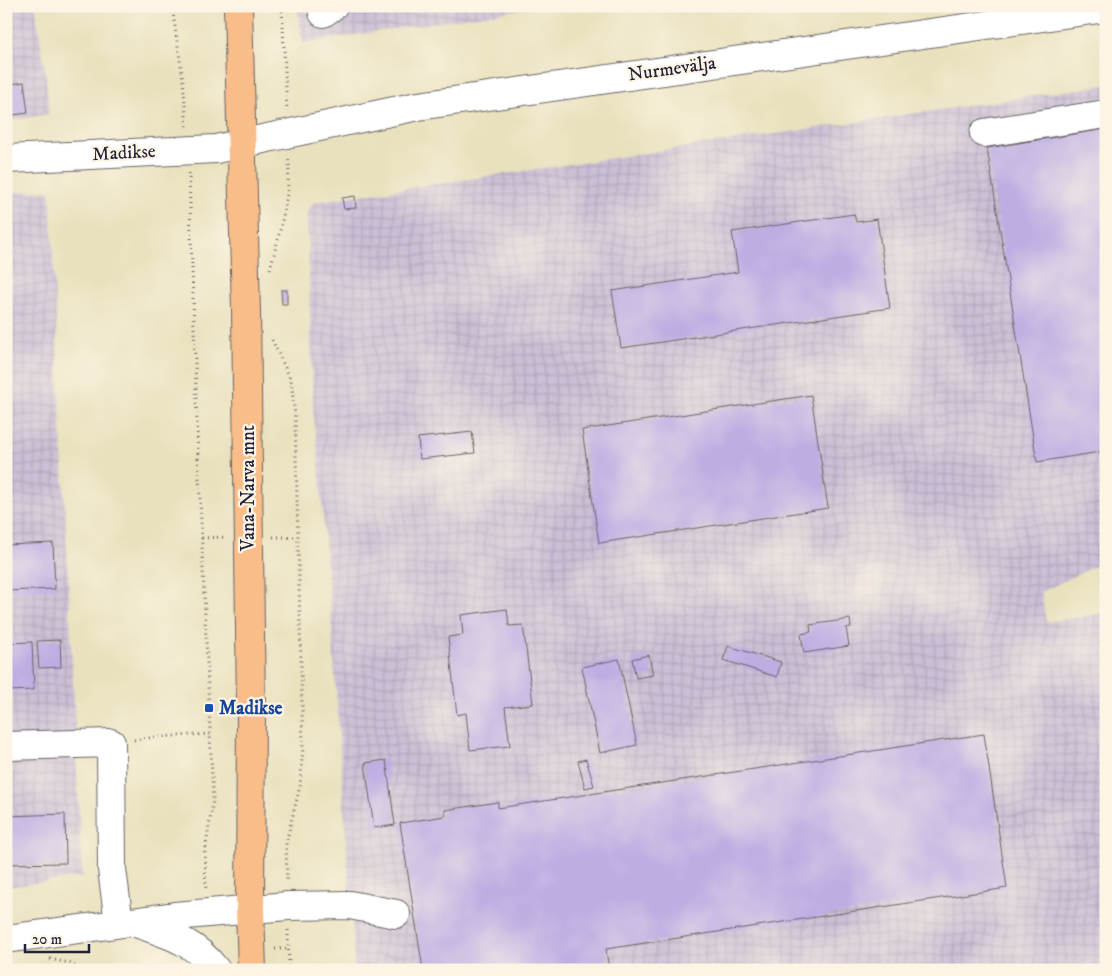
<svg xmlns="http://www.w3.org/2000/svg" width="1112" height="976" viewBox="0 0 1112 976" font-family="'IM FELL DW Pica',serif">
  <defs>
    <pattern id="industrial-grid" width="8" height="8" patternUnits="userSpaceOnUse" patternTransform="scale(1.25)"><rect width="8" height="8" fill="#cbbfd5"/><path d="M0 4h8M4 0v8" fill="none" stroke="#aea4b8"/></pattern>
  </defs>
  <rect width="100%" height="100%" fill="#fcf5e5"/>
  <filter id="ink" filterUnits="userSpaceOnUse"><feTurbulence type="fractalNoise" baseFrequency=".02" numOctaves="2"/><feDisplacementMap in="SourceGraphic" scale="10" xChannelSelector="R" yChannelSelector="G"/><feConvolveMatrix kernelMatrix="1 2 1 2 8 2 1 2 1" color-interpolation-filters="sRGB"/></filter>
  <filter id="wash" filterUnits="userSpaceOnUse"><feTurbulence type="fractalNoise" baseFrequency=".0096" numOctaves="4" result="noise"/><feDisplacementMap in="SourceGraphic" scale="20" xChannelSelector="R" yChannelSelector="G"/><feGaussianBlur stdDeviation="1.12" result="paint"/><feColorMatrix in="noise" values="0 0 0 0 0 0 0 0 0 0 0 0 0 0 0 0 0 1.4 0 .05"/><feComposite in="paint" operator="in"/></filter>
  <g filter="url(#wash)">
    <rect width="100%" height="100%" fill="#e9e1bd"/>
    <g fill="url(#industrial-grid)">
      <path d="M6 6H35L46 78 49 114 6 121Z"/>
      <path d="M297 6H541L303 43Z"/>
      <path d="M1106 85V561L1041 592 1046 622 1106 613V970H355L333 643 318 452 313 413 307 212 314 202Z"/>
      <path d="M50 191 82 877 6 887V192Z"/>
    </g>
    <g id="blocks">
      <g fill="#bdade3">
        <path d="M24 82 28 113 6 116V85Z"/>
        <path d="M1106 129V451L1037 462 987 148Z"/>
        <path d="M355 196 356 208 344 209 342 198Z"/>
        <path d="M854 214 856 222 877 219 890 308 621 348 612 291 738 272 732 232Z"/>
        <path d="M281 290H287V304H282Z"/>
        <path d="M811 395 828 508 599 543 582 430Z"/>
        <path d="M472 432 475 453 420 459 418 438Z"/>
        <path d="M6 461 10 479H6Z"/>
        <path d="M53 543 55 589 6 591V545Z"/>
        <path d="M507 609 509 626 523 625 533 704 505 707 510 746 470 750 466 713 457 715 448 637 463 635 461 615Z"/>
        <path d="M850 619 851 627 846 628 849 646 804 653 801 634 811 632 810 625Z"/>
        <path d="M60 640 61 667 39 668 37 641Z"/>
        <path d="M32 642 34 690 6 691V643Z"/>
        <path d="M728 646 781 662 777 677 723 660Z"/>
        <path d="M649 655 653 675 636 678 632 659Z"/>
        <path d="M619 659 637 745 600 753 582 667Z"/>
        <path d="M984 734 1007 888 606 949 609 970H423L400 823 445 816V810L498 802V808Z"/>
        <path d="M586 759 594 786 585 788 578 761Z"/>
        <path d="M386 760 395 825 374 828 365 763Z"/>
        <path d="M65 814 66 863 6 864V816Z"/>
      </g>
    </g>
  </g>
  <g filter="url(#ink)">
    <use href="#blocks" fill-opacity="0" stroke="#686568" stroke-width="1"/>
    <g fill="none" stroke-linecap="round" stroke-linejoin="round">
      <g stroke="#686568" stroke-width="30">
        <g id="minor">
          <path d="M322 6 323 13 333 6"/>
          <path d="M984 133 1106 114"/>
          <path d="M6 159 216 149 418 106 1106 8"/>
          <path d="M6 746 111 743 112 869 119 923"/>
          <path d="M139 924C171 935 195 942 216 970"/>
          <path d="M6 939 175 916 288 906 350 905 396 914"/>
        </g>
      </g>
      <g stroke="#686568" stroke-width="30">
        <path id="major" d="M238 6 246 310 251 709 250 909 252 970"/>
      </g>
      <g stroke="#686568" stroke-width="3" stroke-dasharray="1 4" stroke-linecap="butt">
        <path d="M172 6 183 80 187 127"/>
        <path d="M282 6 287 111"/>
        <path d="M189 173 198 453 213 801 205 852 206 891"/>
        <path d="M270 269C280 232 290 195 289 157"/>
        <path d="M272 340 291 380 295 415 303 748 300 786 286 843 287 882"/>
        <path d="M273 537H298"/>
        <path d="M202 538 227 537"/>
        <path d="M134 740 155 737 210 734"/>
        <path d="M288 930 289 970"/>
        <path d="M275 949H289"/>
        <path d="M50 959 69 963 82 970"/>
      </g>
      <use href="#minor" stroke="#fff" stroke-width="28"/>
      <use href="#major" stroke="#f8bd89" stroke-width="28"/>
    </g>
  </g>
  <rect fill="#1a4fb4" stroke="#fcf5e5" stroke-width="2" x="204" y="703" width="10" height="10" rx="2.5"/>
  <g text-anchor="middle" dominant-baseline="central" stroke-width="4.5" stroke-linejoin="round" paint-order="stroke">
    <g font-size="19" fill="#22223b" stroke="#fcf5e5">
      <text transform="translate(672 69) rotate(-8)">Nurmevälja</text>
      <text transform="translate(124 153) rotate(-3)">Madikse</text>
      <text transform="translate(248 488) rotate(-90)">Vana-Narva mnt</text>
    </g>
    <g font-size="19" font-weight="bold" fill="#164399" stroke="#fcf5e5" text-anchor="start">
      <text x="219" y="708">Madikse</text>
    </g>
  </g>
  <rect width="1112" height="976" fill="none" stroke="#fcf5e5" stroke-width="25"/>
  <path d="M25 944v8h64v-8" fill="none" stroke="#22223b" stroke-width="2.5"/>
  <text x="32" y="944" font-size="15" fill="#22223b" stroke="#fcf5e5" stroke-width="4" paint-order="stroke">20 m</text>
</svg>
